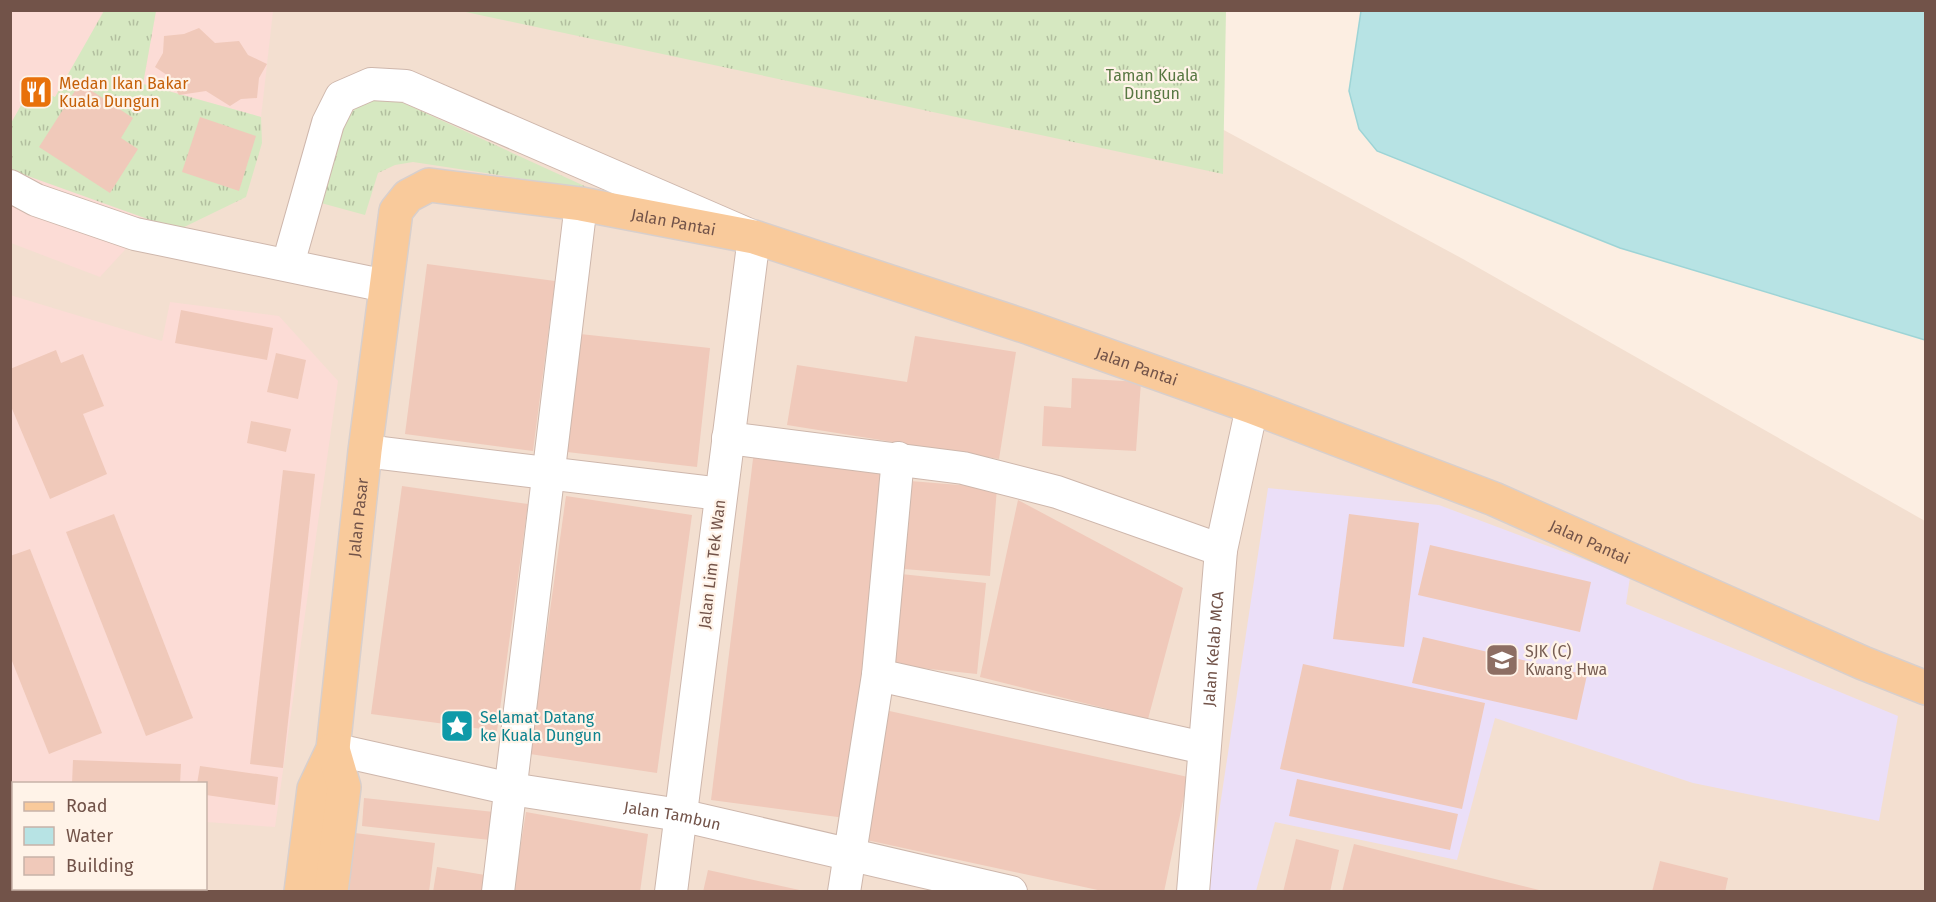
<svg xmlns="http://www.w3.org/2000/svg" width="1936" height="902" viewBox="0 0 1936 902" font-family="'Fira Sans',sans-serif">
  <defs>
    <pattern id="grass-tufts" width="24" height="20" patternUnits="userSpaceOnUse" patternTransform="scale(1.5)"><rect width="24" height="20" fill="#d6e8c1"/><path d="M3 7l-1-3M5 7V3M7 7l1-3M15 17l-1-3M17 17v-4M19 17l1-3" fill="none" stroke="#b2bf9f"/></pattern>
  </defs>
  <rect width="100%" height="100%" fill="#fceee2"/>
  <path fill="#f3dfd0" fill-rule="evenodd" d="M10 11H1003L1463 259 1925 521V891H11ZM14 784H206V888H14Z"/>
  <g fill="#fcdcd6">
    <path d="M10 11H103L20 173 170 201 100 277 11 243Z"/>
    <path d="M156 11H273L261 117 143 84Z"/>
    <path d="M10 295 162 341 170 302 279 316 338 381 275 827 206 822V784H14L13 801 11 800Z"/>
  </g>
  <path fill="#ebdff8" d="M1268 488 1439 505 1630 577 1626 604 1898 716 1879 821 1693 783 1495 718 1457 860 1275 822 1256 891 1207 892Z"/>
  <g fill="url(#grass-tufts)">
    <path d="M104 11H156L143 84 261 117 262 143 246 197 178 230 11 170V123L32 86 55 97Z"/>
    <path d="M461 11H1226L1223 174Z"/>
    <path d="M366 100H397L591 189 413 162 395 165 378 173 365 215 321 203 347 116Z"/>
  </g>
  <path fill="#b7e3e4" stroke="#9dd4d6" stroke-width="1.5" d="M1361 11H1925V340L1620 248 1377 151 1359 129 1349 91Z"/>
  <g fill="#f0c9ba">
    <path d="M199 28 215 43 239 41 248 55 267 64 259 78 257 98 241 99 230 106 206 91 179 95 167 75 155 67 163 53 164 36 184 34Z"/>
    <path d="M80 83 133 118 121 138 138 149 110 193 39 147Z"/>
    <path d="M200 117 256 136 239 191 182 172Z"/>
    <path d="M427 264 555 281 533 451 405 434Z"/>
    <path d="M181 310 273 328 267 360 175 343Z"/>
    <path d="M580 334 710 348 697 467 567 452Z"/>
    <path d="M915 336 1016 352 999 459 787 425 797 365 907 382Z"/>
    <path d="M56 350 61 363 83 354 104 406 83 414 107 474 50 499 10 404V369Z"/>
    <path d="M276 353 306 360 298 399 267 392Z"/>
    <path d="M1072 378 1141 382 1136 451 1042 446 1044 406 1071 408Z"/>
    <path d="M251 421 291 429 286 452 247 443Z"/>
    <path d="M754 451 888 468 845 818 711 800Z"/>
    <path d="M283 470 315 474 283 768 250 764Z"/>
    <path d="M910 481 997 488 990 576 904 569Z"/>
    <path d="M402 486 528 504 497 731 371 714Z"/>
    <path d="M566 496 692 515 657 773 530 754Z"/>
    <path d="M1018 500 1183 588 1148 719 980 677Z"/>
    <path d="M114 514 193 718 146 736 66 532Z"/>
    <path d="M1349 514 1419 523 1404 647 1333 639Z"/>
    <path d="M1430 545 1591 582 1580 632 1418 595Z"/>
    <path d="M30 549 102 733 49 754 10 656V556Z"/>
    <path d="M901 574 986 583 977 674 891 665Z"/>
    <path d="M1423 637 1587 675 1577 720 1412 683Z"/>
    <path d="M1303 664 1485 703 1462 809 1280 769Z"/>
    <path d="M885 710 1188 777 1164 892H1107L857 838Z"/>
    <path d="M73 760 181 764 180 784H72Z"/>
    <path d="M200 766 278 777 275 805 206 795V784H197Z"/>
    <path d="M1297 779 1458 814 1450 850 1289 816Z"/>
    <path d="M364 798 494 812 490 840 362 826Z"/>
    <path d="M526 812 648 834 640 892H513Z"/>
    <path d="M355 833 435 843 429 892H348Z"/>
    <path d="M1296 839 1339 850 1330 892H1283Z"/>
    <path d="M1354 844 1543 891V892H1342Z"/>
    <path d="M1660 861 1728 878 1725 892H1652Z"/>
    <path d="M437 867 485 875 482 892H433Z"/>
    <path d="M10 869H14V888H29V892H10Z"/>
    <path d="M708 870 804 891V892H703Z"/>
    <path d="M61 888H104L103 892H60Z"/>
  </g>
  <g fill="none" stroke-linecap="round" stroke-linejoin="round">
    <g stroke="#ceb7ac" stroke-width="34">
      <g id="minor">
        <path d="M10 186 36 200 135 234 386 286"/>
        <path d="M288 264 328 123 341 97 371 84 406 86 754 237 671 892"/>
        <path d="M728 438 963 468 1057 492 1221 550"/>
        <path d="M365 451 721 494"/>
        <path d="M878 675 1204 748"/>
        <path id="s1" d="M333 749 511 789 680 815 1011 892"/>
        <path d="M498 892 581 204"/>
        <path d="M844 892 878 675 898 458"/>
        <path id="s2" d="M1193 892 1221 550 1252 407"/>
      </g>
    </g>
    <g stroke="#d8cfcc" stroke-width="36">
      <g id="major">
        <path id="s3" d="M301 892 314 789 333 749 365 451 396 211 408 196 429 185 581 204 754 237 1030 328 1252 407 1494 499 1863 663 1926 688"/>
        <path d="M331 892 344 787 333 749"/>
      </g>
    </g>
    <use href="#minor" stroke="#fff" stroke-width="32"/>
    <use href="#major" stroke="#f9ca9b" stroke-width="33"/>
  </g>
  <defs>
    <g id="restaurant-square" transform="scale(1.725)"><rect x="-9" y="-9" width="18" height="18" rx="4" fill="#e8710a" stroke="#fff3e8"/><path d="M-5-6h1v4h1v-4h1v4h1v-4h1v5L-1.5 .5V6h-2V.5L-5-1ZM5-6V6H3V1.5H1.5Q1.5-4 5-6Z" fill="#fff"/></g>
    <g id="school-square" transform="scale(1.725)"><rect x="-9" y="-9" width="18" height="18" rx="4" fill="#8d6e63" stroke="#fff3e8"/><path d="M0-5L7-2L0 1L-7-2ZM-4 1L0 2.5L4 1V4Q0 6-4 4Z" fill="#fff"/></g>
    <g id="sight-square" transform="scale(1.725)"><rect x="-9" y="-9" width="18" height="18" rx="4" fill="#0f9aa8" stroke="#fff3e8"/><path d="M0-6L1.8-2.2L6-1.7L2.9 1.2L3.7 5.4L0 3.3L-3.7 5.4L-2.9 1.2L-6-1.7L-1.8-2.2Z" fill="#fff"/></g>
  </defs>
  <g fill-rule="evenodd">
    <use href="#restaurant-square" x="36" y="92"/>
    <use href="#school-square" x="1502" y="660"/>
    <use href="#sight-square" x="457" y="726"/>
  </g>
  <g text-anchor="middle" dominant-baseline="central" stroke-width="4.5" stroke-linejoin="round" paint-order="stroke">
    <g font-size="16" fill="#587842" stroke="#fff3e8">
      <text x="1152" y="75">Taman Kuala<tspan x="1152" dy="18">Dungun</tspan></text>
    </g>
    <g font-size="16" fill="#c56008" stroke="#fff3e8" text-anchor="start">
      <text x="59" y="83">Medan Ikan Bakar<tspan x="59" dy="18">Kuala Dungun</tspan></text>
    </g>
    <g font-size="16" fill="#725349" stroke="#fff3e8">
      <text stroke="none"><textPath href="#s3" startOffset="980">Jalan Pantai</textPath></text>
      <text stroke="none"><textPath href="#s3" startOffset="1466">Jalan Pantai</textPath></text>
      <text stroke="none"><textPath href="#s3" startOffset="381">Jalan Pasar</textPath></text>
      <text stroke="none"><textPath href="#s3" startOffset="1952">Jalan Pantai</textPath></text>
      <text transform="translate(712 564) rotate(-83)">Jalan Lim Tek Wan</text>
      <text stroke="none"><textPath href="#s2" startOffset="244">Jalan Kelab MCA</textPath></text>
      <text stroke="none"><textPath href="#s1" startOffset="346">Jalan Tambun</textPath></text>
    </g>
    <g font-size="16" fill="#785e54" stroke="#fff3e8" text-anchor="start">
      <text x="1525" y="651">SJK (C)<tspan x="1525" dy="18">Kwang Hwa</tspan></text>
    </g>
    <g font-size="16" fill="#0d838f" stroke="#fff3e8" text-anchor="start">
      <text x="480" y="717">Selamat Datang<tspan x="480" dy="18">ke Kuala Dungun</tspan></text>
    </g>
  </g>
  <rect width="1936" height="902" fill="none" stroke="#725349" stroke-width="24"/>
  <rect x="12" y="782" width="195" height="108" fill="#fff3e8" stroke="#c7b3a8" stroke-width="1.5"/>
  <rect x="24" y="802" width="30" height="9" fill="#f9ca9b" stroke="#c7b3a8" stroke-width="1.5"/>
  <text x="66" y="812" font-size="18" fill="#725349">Road</text>
  <rect x="24" y="827" width="30" height="18" fill="#b7e3e4" stroke="#c7b3a8" stroke-width="1.5"/>
  <text x="66" y="842" font-size="18" fill="#725349">Water</text>
  <rect x="24" y="857" width="30" height="18" fill="#f0c9ba" stroke="#c7b3a8" stroke-width="1.5"/>
  <text x="66" y="872" font-size="18" fill="#725349">Building</text>
</svg>
